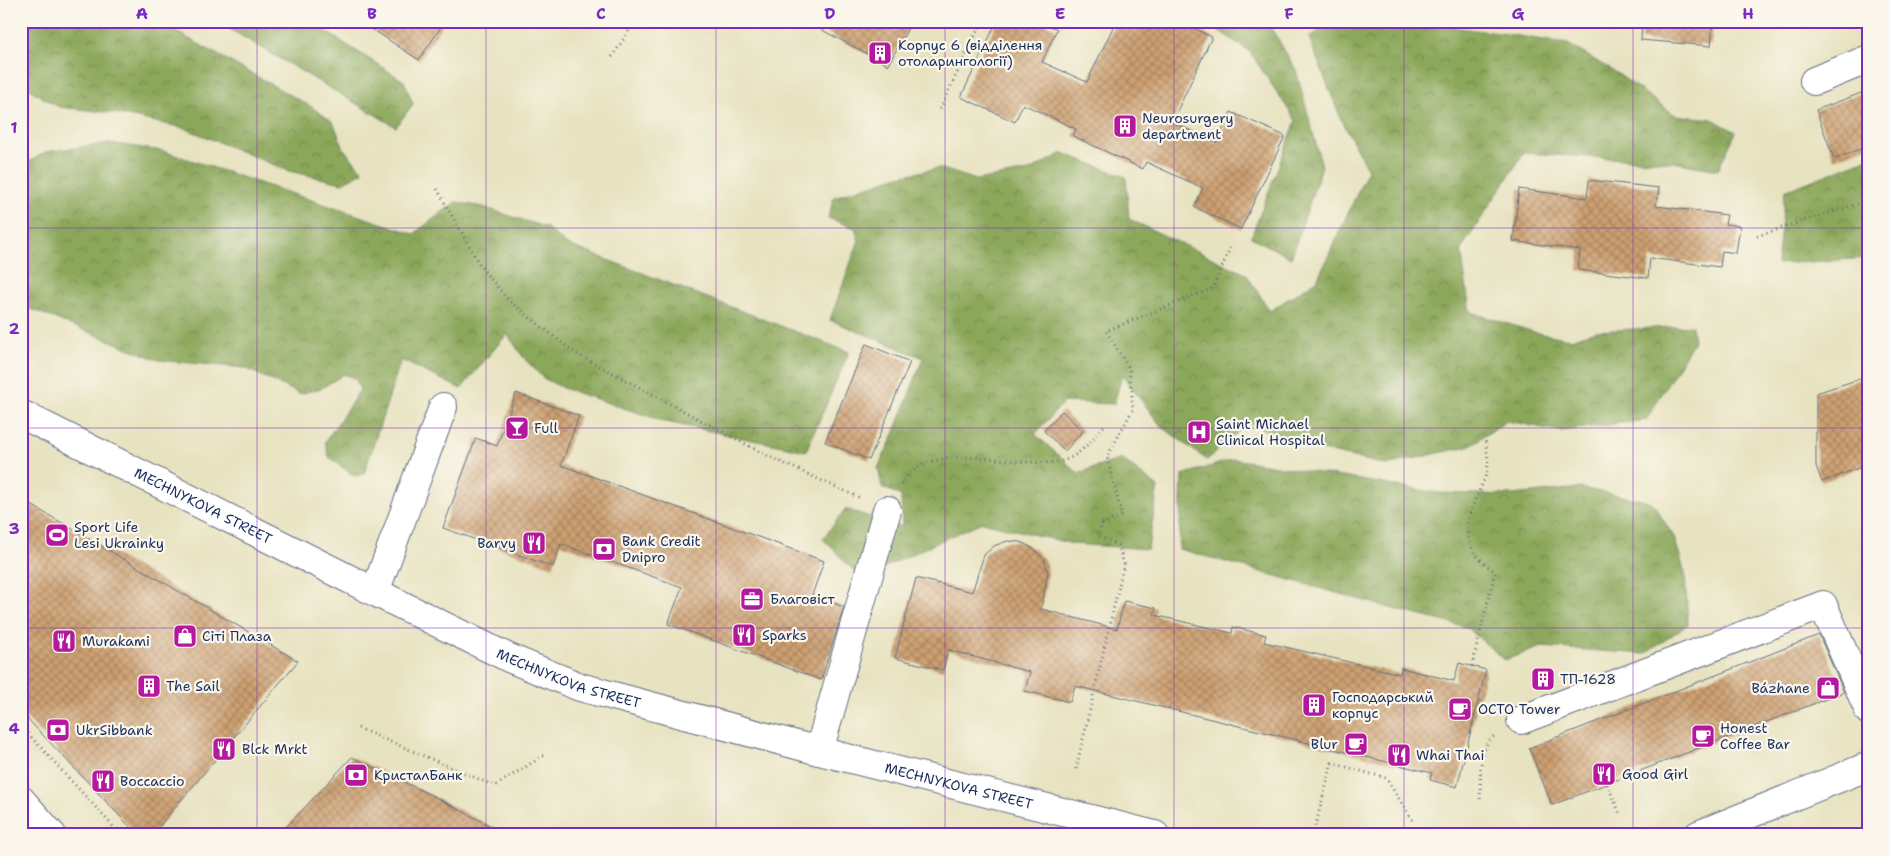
<svg xmlns="http://www.w3.org/2000/svg" width="1890" height="856" viewBox="0 0 1890 856" font-family="'Shantell Sans',sans-serif">
  <defs>
    <pattern id="forest-crowns" width="20" height="18" patternUnits="userSpaceOnUse" patternTransform="scale(1.25)"><rect width="20" height="18" fill="#8ba75a"/><path d="M2 6a3 3 0 1 1 6 0M12 15a3 3 0 1 1 6 0" fill="none" stroke="#71884e"/></pattern>
    <pattern id="building-cross-hatch" width="8" height="8" patternUnits="userSpaceOnUse" patternTransform="scale(1.25)"><rect width="8" height="8" fill="#cea071"/><path d="M0 0l8 8M0 8l8-8" fill="none" stroke="#a68360"/></pattern>
  </defs>
  <rect width="100%" height="100%" fill="#fbf7ec"/>
  <filter id="ink" filterUnits="userSpaceOnUse"><feTurbulence type="fractalNoise" baseFrequency=".02" numOctaves="2"/><feDisplacementMap in="SourceGraphic" scale="10" xChannelSelector="R" yChannelSelector="G"/><feConvolveMatrix kernelMatrix="1 2 1 2 8 2 1 2 1" color-interpolation-filters="sRGB"/></filter>
  <filter id="wash" filterUnits="userSpaceOnUse"><feTurbulence type="fractalNoise" baseFrequency=".0096" numOctaves="4" result="noise"/><feDisplacementMap in="SourceGraphic" scale="20" xChannelSelector="R" yChannelSelector="G"/><feGaussianBlur stdDeviation="1.12" result="paint"/><feColorMatrix in="noise" values="0 0 0 0 0 0 0 0 0 0 0 0 0 0 0 0 0 1.4 0 .05"/><feComposite in="paint" operator="in"/></filter>
  <g filter="url(#wash)">
    <rect width="100%" height="100%" fill="#e7e2bf"/>
    <g fill="url(#forest-crowns)" stroke="#536b5c">
      <path d="M21 21H157L310 106 333 122 344 149 363 172 342 183 289 171 184 128 114 113 59 107 32 91 23 80 26 38 21 36Z"/>
      <path d="M216 21H309L404 81 413 104 396 127Z"/>
      <path d="M1205 21H1267L1296 70 1322 166 1291 258 1251 237 1296 121 1250 52Z"/>
      <path d="M1332 21H1403L1507 34 1568 44 1618 74 1675 115 1712 119 1736 132 1718 170 1673 162 1524 153 1461 249 1470 312 1537 333 1571 339 1595 331 1692 326 1694 341 1646 420 1560 431 1507 421 1469 446 1386 465 1306 446 1248 423 1207 460 1161 426 1122 375 1114 404 1064 402 1035 434 1078 473 1122 459 1158 487 1148 549 1073 544 982 522 861 578 823 539 845 509 902 527 901 496 882 487 878 468 895 432 923 358 830 320 859 240 855 228 828 218 834 197 899 176 940 168 976 180 1029 171 1063 153 1126 177 1129 219 1246 274 1270 311 1317 280 1368 170 1341 119 1309 38Z"/>
      <path d="M109 143 163 151 414 234 455 202 483 207 547 228 566 244 849 352 806 451 666 422 563 388 543 378 524 358 507 334 461 389 401 360 364 474 354 476 329 457 325 442 360 390 356 379 344 374 322 388 300 394 245 368 158 360 21 305V167L45 152Z"/>
      <path d="M1869 158V258L1777 264 1785 191Z"/>
      <path d="M1234 459 1438 493 1512 495 1581 488 1652 502 1674 537 1685 573 1688 624 1645 654 1541 647 1505 660 1466 627 1394 609 1179 549 1182 475Z"/>
    </g>
    <g id="blocks">
      <g fill="url(#building-cross-hatch)">
        <path d="M360 21H445L419 60Z"/>
        <path d="M805 21H912L888 65Z"/>
        <path d="M997 21H1039L1057 29 1042 62 1087 82 1116 21H1179L1212 37 1172 122 1216 143 1231 112 1285 136 1241 229 1194 207 1203 188 1146 162 1143 169 1073 136 1076 129 1023 104 1015 122 961 97Z"/>
        <path d="M1642 21H1713L1711 46 1641 40Z"/>
        <path d="M1869 90V146L1834 159 1816 110Z"/>
        <path d="M1589 180 1659 188 1656 206 1727 215 1725 224 1740 226 1736 253 1722 251 1720 267 1650 258 1648 278 1578 270 1580 250 1513 241 1519 189 1587 198Z"/>
        <path d="M866 344 910 362 869 460 825 442Z"/>
        <path d="M1869 376V464L1822 482 1816 466V393Z"/>
        <path d="M516 393 579 416 561 465 824 561 812 595 844 607 821 680 668 624 682 587 561 544 553 567 443 528 476 438 497 446Z"/>
        <path d="M1062 411 1083 431 1065 451 1044 431Z"/>
        <path d="M21 499 298 661 152 835H138L21 712Z"/>
        <path d="M1007 541 1021 542 1034 549 1044 559 1048 572 1041 609 1117 629 1124 601 1156 608 1154 615 1232 633 1233 627 1266 635 1264 642 1400 674 1401 668 1454 681 1459 663 1486 670 1457 787 1430 780 1432 773 1075 686 1070 702 1025 691 1030 672 948 650 943 670 895 658 916 578 972 592 984 555 994 546Z"/>
        <path d="M1819 635 1844 692 1552 805 1529 748Z"/>
        <path d="M352 757 435 797 508 835H279Z"/>
      </g>
    </g>
  </g>
  <g filter="url(#ink)">
    <use href="#blocks" fill-opacity="0" stroke="#626e80" stroke-width="1"/>
    <g fill="none" stroke-linecap="round" stroke-linejoin="round">
      <g stroke="#626e80" stroke-width="30">
        <g id="minor">
          <path d="M1814 81 1869 59"/>
          <path id="s1" d="M21 414 375 592 509 658 580 687 819 751 1155 835"/>
          <path d="M375 592 443 407"/>
          <path d="M1521 720 1823 605 1869 711"/>
          <path d="M819 751 887 510"/>
          <path d="M1698 835 1869 766"/>
        </g>
      </g>
      <g stroke="#626e80" stroke-width="30">
        <path id="major" d="M21 800 52 835"/>
      </g>
      <g stroke="#626e80" stroke-width="3" stroke-dasharray="1 4" stroke-linecap="butt">
        <path d="M175 22 176 21"/>
        <path d="M612 57 630 29V21"/>
        <path d="M940 109 982 21"/>
        <path d="M437 189 481 267 509 301 575 353 770 457 860 498"/>
        <path d="M1757 236 1869 200"/>
        <path d="M901 485C928 436 1014 468 1057 462 1079 459 1091 440 1105 425"/>
        <path d="M1472 666 1495 572C1485 564 1474 555 1470 542 1461 518 1481 493 1487 471 1489 460 1487 451 1485 440"/>
        <path d="M21 726 121 835"/>
        <path d="M358 728 495 786 546 754"/>
        <path d="M1076 769 1124 564 1118 545 1098 536 1102 524 1122 516 1107 457 1133 409 1129 368 1106 331 1213 288 1230 248"/>
        <path d="M1607 784 1621 816"/>
        <path d="M1480 799C1481 780 1477 746 1496 735"/>
        <path d="M1314 831 1332 763 1386 778 1413 821"/>
      </g>
      <use href="#minor" stroke="#fff" stroke-width="28"/>
      <use href="#major" stroke="#fff" stroke-width="28"/>
    </g>
  </g>
  <path fill="none" stroke="#7b2cbf" stroke-width="1" stroke-opacity="0.55" d="M257 21V835M486 21V835M716 21V835M945 21V835M1174 21V835M1404 21V835M1633 21V835M21 228H1869M21 428H1869M21 628H1869"/>
  <defs>
    <g id="building-square" transform="scale(1.25)"><rect x="-9" y="-9" width="18" height="18" rx="4" fill="#b5179e" stroke="#fbf7ec"/><path d="M-4-6H4V6H1V3H-1V6H-4ZM-2.5-4.3h1.7v1.8h-1.7ZM.8-4.3h1.7v1.8H.8ZM-2.5-1h1.7V.8h-1.7ZM.8-1h1.7V.8H.8Z" fill="#fff"/></g>
    <g id="bar-square" transform="scale(1.25)"><rect x="-9" y="-9" width="18" height="18" rx="4" fill="#b5179e" stroke="#fbf7ec"/><path d="M-6-5H6L.8 .8V4.5H3.5V6h-7V4.5H-.8V.8Z" fill="#fff"/></g>
    <g id="hospital-square" transform="scale(1.25)"><rect x="-9" y="-9" width="18" height="18" rx="4" fill="#b5179e" stroke="#fbf7ec"/><path d="M-5-5h3v3.5h4V-5h3V5h-3V1.5h-4V5h-3Z" fill="#fff"/></g>
    <g id="stadium-square" transform="scale(1.25)"><rect x="-9" y="-9" width="18" height="18" rx="4" fill="#b5179e" stroke="#fbf7ec"/><path d="M0-5a6.5 5 0 1 0 0 10a6.5 5 0 1 0 0-10ZM-3.5-1.8h7v3.6h-7Z" fill="#fff"/></g>
    <g id="restaurant-square" transform="scale(1.25)"><rect x="-9" y="-9" width="18" height="18" rx="4" fill="#b5179e" stroke="#fbf7ec"/><path d="M-5-6h1v4h1v-4h1v4h1v-4h1v5L-1.5 .5V6h-2V.5L-5-1ZM5-6V6H3V1.5H1.5Q1.5-4 5-6Z" fill="#fff"/></g>
    <g id="bank-square" transform="scale(1.25)"><rect x="-9" y="-9" width="18" height="18" rx="4" fill="#b5179e" stroke="#fbf7ec"/><path d="M-6-4H6V4H-6ZM0-2.3a2.3 2.3 0 1 0 0 4.6a2.3 2.3 0 1 0 0-4.6Z" fill="#fff"/></g>
    <g id="office-square" transform="scale(1.25)"><rect x="-9" y="-9" width="18" height="18" rx="4" fill="#b5179e" stroke="#fbf7ec"/><path d="M-6-3h4V-5.5h4V-3h4V5H-6ZM-1-4.5V-3h2v-1.5ZM-6 0V1H6V0Z" fill="#fff"/></g>
    <g id="shop-square" transform="scale(1.25)"><rect x="-9" y="-9" width="18" height="18" rx="4" fill="#b5179e" stroke="#fbf7ec"/><path d="M-5-2.5h2.3a2.7 3.5 0 0 1 5.4 0H5L5.5 6h-11ZM-1.5-2.5h3a1.5 2.3 0 0 0-3 0Z" fill="#fff"/></g>
    <g id="cafe-square" transform="scale(1.25)"><rect x="-9" y="-9" width="18" height="18" rx="4" fill="#b5179e" stroke="#fbf7ec"/><path d="M-5.5-4.5H6V0H3Q3 3.5 0 3.5H-2.5Q-5.5 3.5-5.5 0ZM3-3.2v2h1.7v-2ZM-6 4.5H4V6H-6Z" fill="#fff"/></g>
  </defs>
  <g fill-rule="evenodd">
    <use href="#building-square" x="880" y="53"/>
    <use href="#building-square" x="1125" y="126"/>
    <use href="#bar-square" x="517" y="428"/>
    <use href="#hospital-square" x="1199" y="432"/>
    <use href="#stadium-square" x="57" y="535"/>
    <use href="#restaurant-square" x="534" y="543"/>
    <use href="#bank-square" x="604" y="549"/>
    <use href="#office-square" x="752" y="599"/>
    <use href="#restaurant-square" x="744" y="635"/>
    <use href="#shop-square" x="185" y="636"/>
    <use href="#restaurant-square" x="64" y="641"/>
    <use href="#building-square" x="1543" y="679"/>
    <use href="#building-square" x="149" y="686"/>
    <use href="#shop-square" x="1828" y="688"/>
    <use href="#building-square" x="1314" y="705"/>
    <use href="#cafe-square" x="1460" y="709"/>
    <use href="#bank-square" x="58" y="730"/>
    <use href="#cafe-square" x="1703" y="736"/>
    <use href="#cafe-square" x="1356" y="744"/>
    <use href="#restaurant-square" x="224" y="749"/>
    <use href="#restaurant-square" x="1399" y="755"/>
    <use href="#restaurant-square" x="1604" y="774"/>
    <use href="#bank-square" x="356" y="775"/>
    <use href="#restaurant-square" x="103" y="781"/>
  </g>
  <g text-anchor="middle" dominant-baseline="central" stroke-width="4.5" stroke-linejoin="round" paint-order="stroke">
    <g font-size="14" fill="#1b2f5e" stroke="#fbf7ec" text-anchor="start">
      <text x="898" y="45">Корпус 6 (відділення<tspan x="898" dy="16">отоларингології)</tspan></text>
      <text x="1142" y="118">Neurosurgery<tspan x="1142" dy="16">department</tspan></text>
      <text x="1216" y="424">Saint Michael<tspan x="1216" dy="16">Clinical Hospital</tspan></text>
      <text x="534" y="428">Full</text>
      <text x="74" y="527">Sport Life<tspan x="74" dy="16">Lesi Ukrainky</tspan></text>
      <text x="622" y="541">Bank Credit<tspan x="622" dy="16">Dnipro</tspan></text>
      <text x="516" y="543" text-anchor="end">Barvy</text>
      <text x="770" y="599">Благовіст</text>
      <text x="762" y="635">Sparks</text>
      <text x="202" y="636">Сіті Плаза</text>
      <text x="82" y="641">Murakami</text>
      <text x="1560" y="679">ТП-1628</text>
      <text x="166" y="686">The Sail</text>
      <text x="1810" y="688" text-anchor="end">Bázhane</text>
      <text x="1332" y="697">Господарський<tspan x="1332" dy="16">корпус</tspan></text>
      <text x="1478" y="709">OCTO Tower</text>
      <text x="1720" y="728">Honest<tspan x="1720" dy="16">Coffee Bar</tspan></text>
      <text x="76" y="730">UkrSibbank</text>
      <text x="1338" y="744" text-anchor="end">Blur</text>
      <text x="242" y="749">Blck Mrkt</text>
      <text x="1416" y="755">Whai Thai</text>
      <text x="1622" y="774">Good Girl</text>
      <text x="374" y="775">КристалБанк</text>
      <text x="120" y="781">Boccaccio</text>
    </g>
    <g font-size="14" fill="#1b2f5e" stroke="#fbf7ec">
      <text stroke="none"><textPath href="#s1" startOffset="204">MECHNYKOVA STREET</textPath></text>
      <text stroke="none"><textPath href="#s1" startOffset="609">MECHNYKOVA STREET</textPath></text>
      <text stroke="none"><textPath href="#s1" startOffset="1014">MECHNYKOVA STREET</textPath></text>
    </g>
  </g>
  <rect width="1890" height="856" fill="none" stroke="#fbf7ec" stroke-width="55"/>
  <rect x="28" y="28" width="1834" height="800" fill="none" stroke="#7b2cbf" stroke-width="2"/>
  <g font-size="16" text-anchor="middle" font-weight="bold" fill="#7b2cbf">
    <text x="142" y="19">A</text>
    <text x="372" y="19">B</text>
    <text x="601" y="19">C</text>
    <text x="830" y="19">D</text>
    <text x="1060" y="19">E</text>
    <text x="1289" y="19">F</text>
    <text x="1518" y="19">G</text>
    <text x="1748" y="19">H</text>
    <text x="14" y="133">1</text>
    <text x="14" y="334">2</text>
    <text x="14" y="534">3</text>
    <text x="14" y="734">4</text>
  </g>
</svg>
